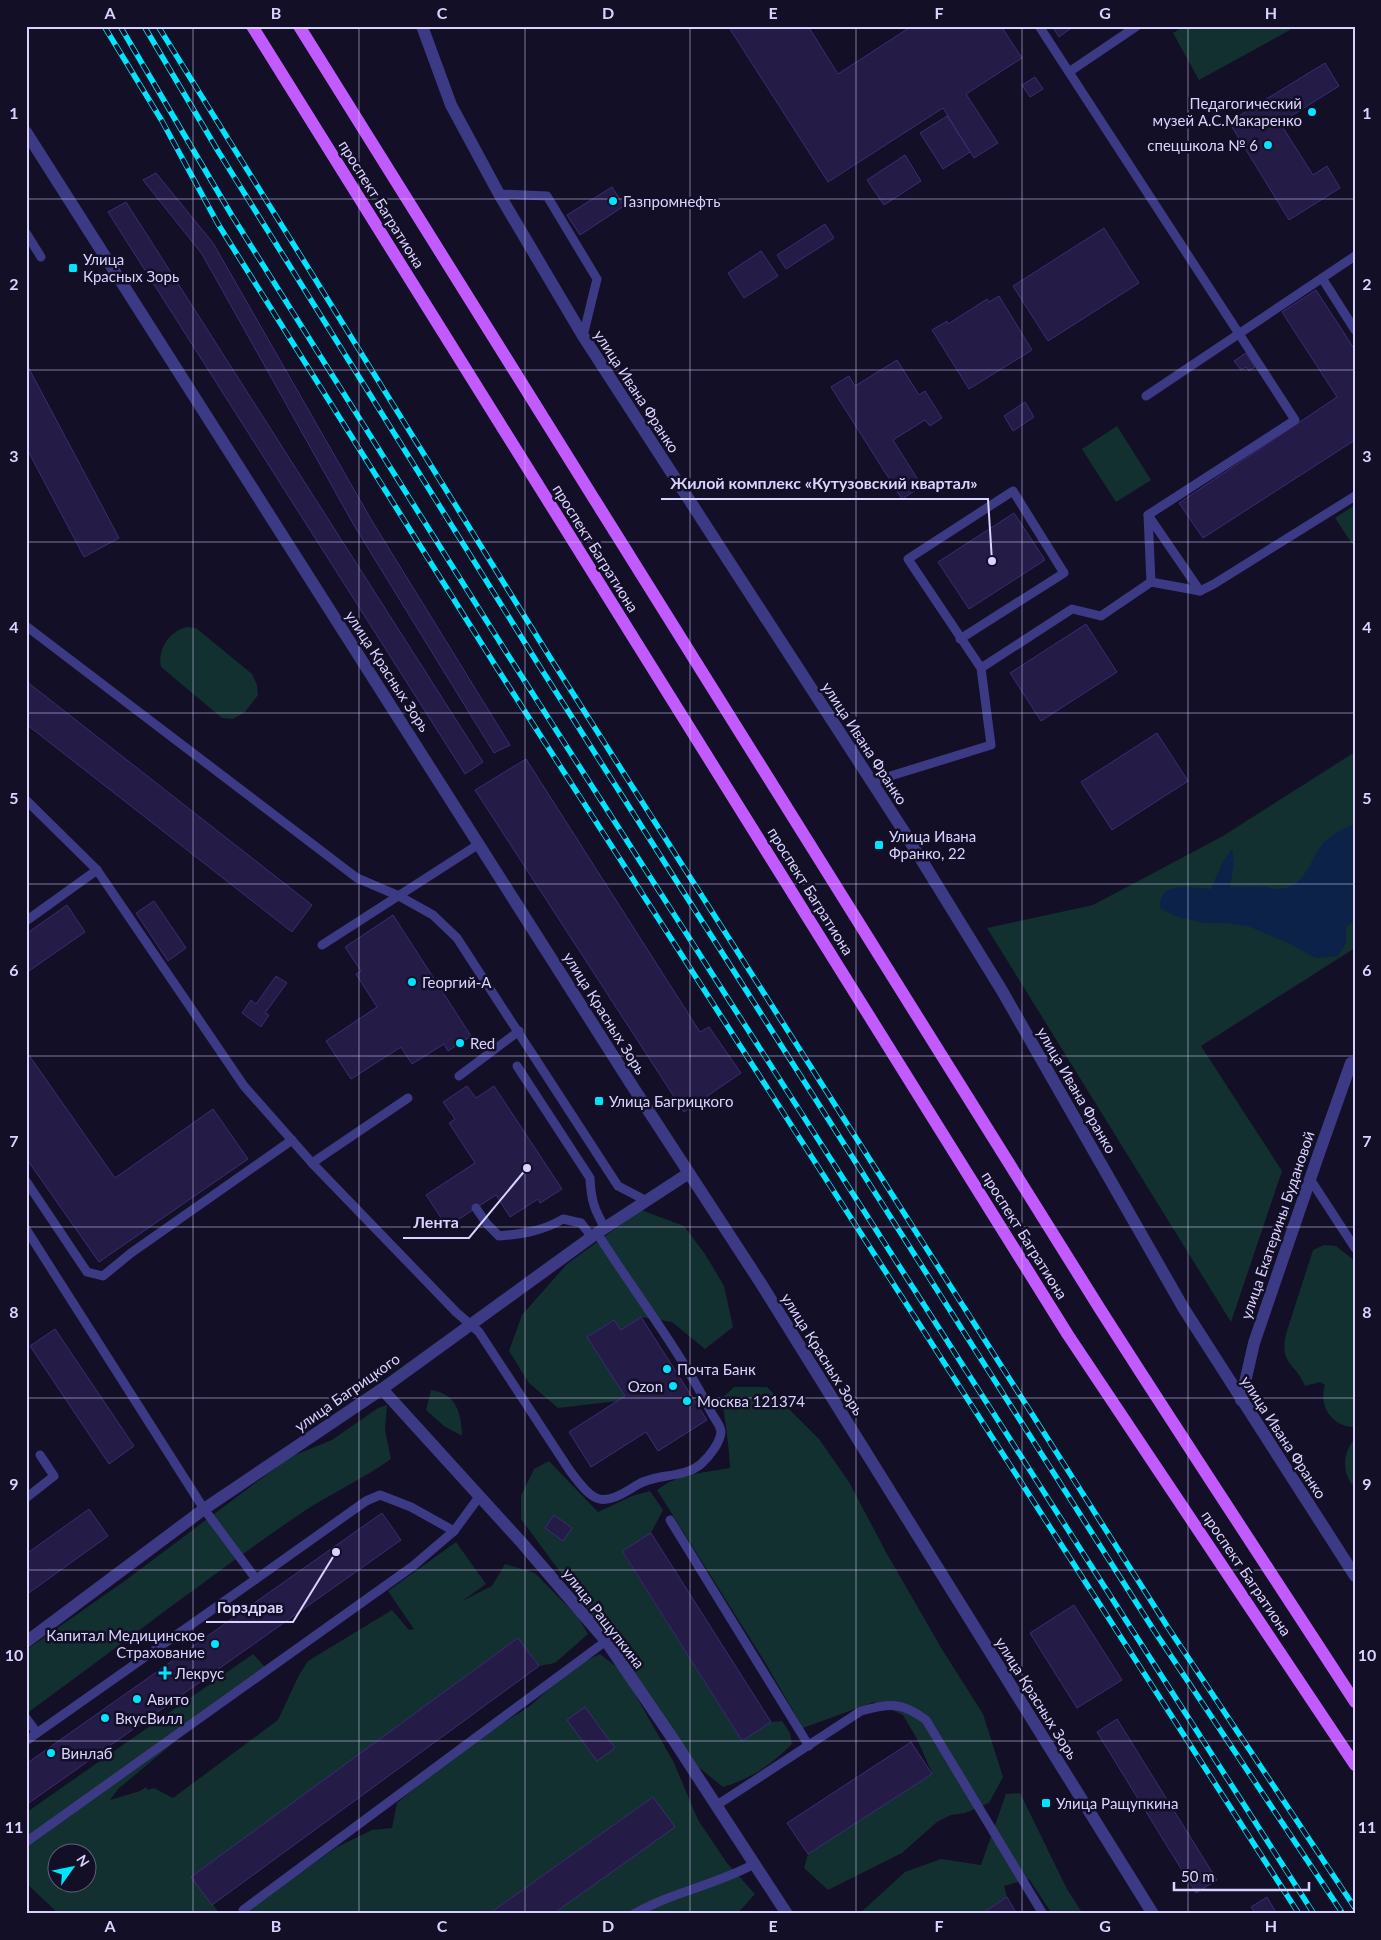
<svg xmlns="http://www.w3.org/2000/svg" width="1381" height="1940" viewBox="0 0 1381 1940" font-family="Lato,sans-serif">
  <rect width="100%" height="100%" fill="#130f26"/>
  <g fill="#12302f" fill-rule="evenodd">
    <path d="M1184 26H1288L1290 30 1199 80 1173 33Z"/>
    <path d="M1117 426 1151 480 1116 502 1082 449Z"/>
    <path d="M1355 505V548L1335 518Z"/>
    <path d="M187 627 196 628 252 674 257 685 258 695 245 712 233 719 222 718 161 667C157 650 169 631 187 627Z"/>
    <path d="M1355 752V948L1201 1046 1282 1171 1231 1322 987 928 1093 905 1223 836Z"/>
    <path d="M641 1210 684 1226 705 1254 724 1286 733 1327 705 1349 672 1322 641 1317 621 1330 613 1320 587 1337 625 1396 618 1401 558 1408 529 1383 509 1351 522 1315 567 1264Z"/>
    <path d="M1324 1245 1336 1246 1355 1261V1427C1332 1427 1318 1406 1325 1385L1320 1382 1305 1386C1296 1363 1279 1365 1286 1334L1313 1250Z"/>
    <path d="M734 1387H767L819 1439 849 1482 887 1554 943 1651 983 1714 1003 1777 989 1803 965 1813 951 1815 937 1822 902 1853 828 1890 804 1868 808 1854 932 1773 917 1739 903 1715 874 1702 803 1728 766 1664 657 1490C677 1474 706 1472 730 1468 729 1444 725 1422 722 1398Z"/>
    <path d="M431 1390C457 1394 461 1413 462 1436L444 1426 426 1410Z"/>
    <path d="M387 1405 385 1430 391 1459C360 1481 325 1496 294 1518 203 1581 115 1649 26 1714V1650L126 1580 290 1457 332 1440 378 1408Z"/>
    <path d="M1355 1436V1487C1345 1479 1343 1463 1347 1452 1349 1446 1353 1442 1355 1436Z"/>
    <path d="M549 1461 598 1512 632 1496 650 1491 663 1510 651 1533 622 1552 741 1740 771 1722 782 1721 790 1733 792 1744C772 1764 751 1779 723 1787L697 1766 609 1638 521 1519V1496L534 1469Z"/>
    <path d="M456 1542 486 1584 462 1601 492 1586 505 1564 535 1573 578 1617 588 1634 555 1663 539 1666 518 1638 192 1877 220 1914H59L26 1883 27 1812 253 1654 265 1667 118 1789 110 1800 140 1791 146 1787 148 1790 154 1788 173 1798 278 1720 299 1675 308 1661 392 1610 409 1630 414 1629 388 1591ZM58 1852H88V1882H58Z"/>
    <path d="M600 1654 622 1671 674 1763 698 1820 727 1863 755 1894 737 1914H553L674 1827 653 1797 489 1914H242L337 1847 372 1830 392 1828 397 1803 464 1747 530 1706 572 1667Z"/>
    <path d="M1020 1793 1067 1889 1083 1914H1052L1029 1879 1004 1886 1007 1897 981 1914H859L905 1872 941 1859 981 1865 1006 1794Z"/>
  </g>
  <path fill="#0c2248" d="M1355 824V920L1346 927V943L1338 956 1316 958 1288 943 1248 926 1224 923H1204L1175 916 1160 908C1159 879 1192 888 1211 889L1222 863 1232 849 1234 863 1230 887C1241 887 1253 886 1264 887 1269 887 1275 890 1279 889 1303 887 1308 867 1318 850 1326 837 1341 829 1355 824Z"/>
  <g fill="#241b47" stroke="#3b2d73">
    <path d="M728 26H808L838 74 912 26H1001L1022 58 966 94 998 143 974 158 943 108 828 182Z"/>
    <path d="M1052 26H1074L1059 37Z"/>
    <path d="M1325 63 1339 86 1280 123 1313 175 1327 166 1340 188 1289 220 1229 122Z"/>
    <path d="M1035 77 1043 89 1030 97 1022 85Z"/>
    <path d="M947 116 970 152 943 169 920 133Z"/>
    <path d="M905 155 921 181 884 205 867 180Z"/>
    <path d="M156 173 213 243 372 521 510 745 494 753 355 527 202 254 143 180Z"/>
    <path d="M612 187 624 206 580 235 567 215Z"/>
    <path d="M126 202 483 762 465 774 108 212Z"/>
    <path d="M825 224 834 238 786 269 777 255Z"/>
    <path d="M1104 228 1139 283 1048 341 1013 286Z"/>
    <path d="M761 251 778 276 744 298 728 273Z"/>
    <path d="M1316 290 1355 350V440L1203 538 1179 503 1337 397 1282 312Z"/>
    <path d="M999 296 1032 350 969 389 932 330 947 321 948 324 987 299 989 302Z"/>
    <path d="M1246 353 1255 367 1249 371 1246 367 1241 370 1234 361Z"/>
    <path d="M897 360 919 395 925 391 942 418 930 426 925 420 893 440 922 486 902 499 831 387 849 376 855 386Z"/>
    <path d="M26 363 119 538 84 557 26 447Z"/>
    <path d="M1025 402 1034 417 1013 431 1004 416Z"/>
    <path d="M1014 513 1045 560 969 609 938 562Z"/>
    <path d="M1086 624 1117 672 1041 721 1010 673Z"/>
    <path d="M26 681 312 905 292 932 26 724Z"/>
    <path d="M1157 733 1188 781 1112 830 1081 782Z"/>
    <path d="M526 759 700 1032 709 1027 741 1073 684 1112 475 790Z"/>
    <path d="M154 901 186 948 168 961 136 913Z"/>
    <path d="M67 905 85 932 26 973V934Z"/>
    <path d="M393 915 471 1036 448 1051 444 1044 412 1064 401 1047 351 1079 326 1041 377 1007 356 974 361 971 345 947Z"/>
    <path d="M276 976 287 983 265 1013 269 1015 261 1027 242 1013 251 1000 256 1004Z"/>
    <path d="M26 1051 115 1178 213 1109 248 1159 99 1262 26 1158Z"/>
    <path d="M467 1086 476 1098 494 1086 562 1189 540 1203 538 1199 510 1217 496 1195 447 1227 426 1195 475 1163 449 1123 455 1119 443 1102Z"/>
    <path d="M641 1317 707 1420 658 1451 646 1432 591 1467 569 1432 625 1396 587 1337 614 1320 621 1330Z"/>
    <path d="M55 1329 134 1446 109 1464 30 1346Z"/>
    <path d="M89 1509 108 1536 26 1595V1554Z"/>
    <path d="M382 1513 401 1540 26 1805V1764Z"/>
    <path d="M554 1515 572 1528 563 1541 545 1528Z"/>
    <path d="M651 1533 771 1722 742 1741 622 1551Z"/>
    <path d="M1074 1605 1122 1680 1077 1708 1030 1633Z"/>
    <path d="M518 1638 539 1666 212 1905 191 1877Z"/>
    <path d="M585 1707 615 1748 597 1761 567 1720Z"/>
    <path d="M1117 1719 1217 1880 1196 1893 1097 1732Z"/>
    <path d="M911 1742 932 1774 808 1854 787 1823Z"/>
    <path d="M653 1797 675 1827 553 1914H489Z"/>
    <path d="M1007 1897 1017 1914H981Z"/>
    <path d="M1267 1897 1277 1914H1256L1251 1907Z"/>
  </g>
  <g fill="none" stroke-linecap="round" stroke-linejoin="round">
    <g stroke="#3d3a85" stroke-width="9">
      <path d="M1039 26 1295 420 1148 515 1151 582"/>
      <path d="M1069 72 1137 26"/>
      <path d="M499 194 547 196 597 279 583 336"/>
      <path d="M26 233 41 257"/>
      <path d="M1322 278 1355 330"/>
      <path d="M1146 396 1355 256"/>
      <path d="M1148 515 1200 591"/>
      <path d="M26 626 357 878 399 896 433 915 457 938 618 1186 645 1200"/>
      <path d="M960 639 1064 573 1013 491 908 559 981 668"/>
      <path d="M871 782 991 745 981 668 1072 609 1101 616 1151 582 1200 591 1214 584 1355 496"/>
      <path d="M26 800 97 870 244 1086 312 1163 456 1312 479 1332 570 1471C595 1504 601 1508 637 1485 656 1473 683 1479 701 1464 709 1457 720 1443 721 1432 721 1426 714 1418 711 1412 679 1349 635 1293 597 1233"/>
      <path d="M26 921 97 870"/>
      <path d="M322 945 479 844"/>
      <path d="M517 1066 590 1178C591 1200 594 1209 605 1228"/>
      <path d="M459 1076 519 1031"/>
      <path d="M312 1163 408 1098"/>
      <path d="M1310 1179 1355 1248"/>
      <path d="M26 1181 87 1272 103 1276 131 1253 292 1140"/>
      <path d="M476 1208 487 1224 499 1236C522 1234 543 1231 563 1219L581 1223 592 1237"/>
      <path d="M26 1229 204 1509 256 1579 366 1501 380 1495 411 1507 454 1531 413 1566 26 1842"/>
      <path d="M26 1498 54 1476 40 1455"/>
      <path d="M670 1520 809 1746"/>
      <path d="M454 1531 479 1497"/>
      <path d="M26 1718 37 1733 256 1579"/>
      <path d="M26 1741 37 1733"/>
      <path d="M717 1805 861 1711C890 1703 902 1702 926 1720L1043 1914"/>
      <path d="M243 1910 606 1641"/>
      <path d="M634 1914C672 1892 716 1885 754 1864"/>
    </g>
    <g stroke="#3d3a85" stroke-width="12">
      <path d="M382 1389 522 1543 606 1641 673 1739 787 1914"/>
      <path d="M1241 1400 1254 1343 1318 1156 1351 1063"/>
      <path d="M26 1642 204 1509 382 1389 597 1233 689 1173"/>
    </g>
    <g stroke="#3d3a85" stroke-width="12">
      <path d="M422 26 451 105 499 194 583 336 903 830 1001 989 1184 1309 1355 1576"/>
      <path d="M26 132 631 1084 760 1282 1153 1914"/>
    </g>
    <g stroke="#c25bff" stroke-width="12">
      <path d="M252 26 1068 1335 1355 1765"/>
      <path d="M299 26C567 453 831 883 1100 1309 1184 1441 1270 1571 1355 1702"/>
    </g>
    <g stroke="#00e5ff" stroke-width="5.5">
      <g id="rail">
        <path d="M104 26 162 121 218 224 495 665 1299 1914"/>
        <path d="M120 26 231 214 508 655 1314 1914"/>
        <path d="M144 26 218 151 540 667 1155 1632 1343 1914"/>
        <path d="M158 26 551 659 1167 1626 1355 1908"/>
      </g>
    </g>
    <use href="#rail" stroke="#130f26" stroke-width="4" stroke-dasharray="11" stroke-linecap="butt"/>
  </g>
  <path fill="none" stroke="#d9d4ff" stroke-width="1" stroke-opacity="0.55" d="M193 26V1914M359 26V1914M525 26V1914M690 26V1914M856 26V1914M1022 26V1914M1188 26V1914M26 199H1355M26 370H1355M26 542H1355M26 713H1355M26 884H1355M26 1056H1355M26 1227H1355M26 1398H1355M26 1570H1355M26 1741H1355"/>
  <g fill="#00e5ff" stroke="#130f26" stroke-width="2">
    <circle cx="1312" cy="112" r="5"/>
    <circle cx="1268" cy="145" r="5"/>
    <circle cx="613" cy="201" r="5"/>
    <rect x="68" y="263" width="10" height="10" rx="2.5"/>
    <rect x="874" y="840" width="10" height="10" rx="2.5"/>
    <circle cx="412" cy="982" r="5"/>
    <circle cx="460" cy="1043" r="5"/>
    <rect x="594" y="1096" width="10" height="10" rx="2.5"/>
    <circle cx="667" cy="1369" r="5"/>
    <circle cx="673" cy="1386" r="5"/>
    <circle cx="687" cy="1401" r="5"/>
    <circle cx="215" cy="1644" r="5"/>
    <path d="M162.5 1665.5h5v5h5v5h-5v5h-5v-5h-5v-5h5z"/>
    <circle cx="137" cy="1699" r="5"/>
    <circle cx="105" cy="1718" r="5"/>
    <circle cx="51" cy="1753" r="5"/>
    <rect x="1041" y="1798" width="10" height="10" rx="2.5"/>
  </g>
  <g text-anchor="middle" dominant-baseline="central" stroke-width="5" stroke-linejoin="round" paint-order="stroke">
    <g font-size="15" fill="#d9d4ff" stroke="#130f26" text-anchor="start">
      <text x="1302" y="103" text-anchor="end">Педагогический<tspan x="1302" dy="17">музей А.С.Макаренко</tspan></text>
      <text x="1258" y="145" text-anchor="end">спецшкола № 6</text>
      <text x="623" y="201">Газпромнефть</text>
      <text x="83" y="259">Улица<tspan x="83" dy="17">Красных Зорь</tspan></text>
      <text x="889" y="836">Улица Ивана<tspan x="889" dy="17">Франко, 22</tspan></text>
      <text x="422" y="982">Георгий-А</text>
      <text x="470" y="1043">Red</text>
      <text x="609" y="1101">Улица Багрицкого</text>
      <text x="677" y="1369">Почта Банк</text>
      <text x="663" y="1386" text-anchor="end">Ozon</text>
      <text x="697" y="1401">Москва 121374</text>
      <text x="205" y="1635" text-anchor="end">Капитал Медицинское<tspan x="205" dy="17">Страхование</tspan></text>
      <text x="175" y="1673">Лекрус</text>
      <text x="147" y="1699">Авито</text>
      <text x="115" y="1718">ВкусВилл</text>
      <text x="61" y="1753">Винлаб</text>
      <text x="1056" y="1803">Улица Ращупкина</text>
    </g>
    <g font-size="15" fill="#d9d4ff" stroke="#130f26">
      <text transform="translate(382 204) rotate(58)">проспект Багратиона</text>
      <text transform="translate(637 391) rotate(57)">улица Ивана Франко</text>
      <text transform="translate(596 548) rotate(58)">проспект Багратиона</text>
      <text transform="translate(388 671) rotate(57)">улица Красных Зорь</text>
      <text transform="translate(865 743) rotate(57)">улица Ивана Франко</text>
      <text transform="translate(811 891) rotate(58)">проспект Багратиона</text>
      <text transform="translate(605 1013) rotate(58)">улица Красных Зорь</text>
      <text transform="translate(1077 1090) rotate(60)">улица Ивана Франко</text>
      <text transform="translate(1277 1225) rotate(-71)">улица Екатерины Будановой</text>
      <text transform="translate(1025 1235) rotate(58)">проспект Багратиона</text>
      <text transform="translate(823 1354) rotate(58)">улица Красных Зорь</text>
      <text transform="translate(347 1392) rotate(-35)">улица Багрицкого</text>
      <text transform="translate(1284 1437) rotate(57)">улица Ивана Франко</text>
      <text transform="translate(1247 1573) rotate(56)">проспект Багратиона</text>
      <text transform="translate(604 1618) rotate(52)">улица Ращупкина</text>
      <text transform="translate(1037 1698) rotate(58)">улица Красных Зорь</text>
    </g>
  </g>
  <path fill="none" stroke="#d9d4ff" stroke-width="2" d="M992 561L988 499H661M527 1168L469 1238H403M336 1552L293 1622H206"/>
  <g fill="#d9d4ff" stroke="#130f26" stroke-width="2">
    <circle cx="992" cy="561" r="5"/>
    <circle cx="527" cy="1168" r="5"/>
    <circle cx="336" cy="1552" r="5"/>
  </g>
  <g font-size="16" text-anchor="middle" font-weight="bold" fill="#d9d4ff" stroke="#130f26" stroke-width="5" stroke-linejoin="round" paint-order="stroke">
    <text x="824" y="489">Жилой комплекс «Кутузовский квартал»</text>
    <text x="436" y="1228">Лента</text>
    <text x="250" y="1613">Горздрав</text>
  </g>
  <rect width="1381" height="1940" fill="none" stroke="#130f26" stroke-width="55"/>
  <g transform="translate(72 1868) rotate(57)"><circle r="24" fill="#130f26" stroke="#625e7d"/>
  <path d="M0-4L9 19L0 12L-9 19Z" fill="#00e5ff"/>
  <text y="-8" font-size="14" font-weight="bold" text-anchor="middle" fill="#d9d4ff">N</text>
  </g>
  <path d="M1174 1882v8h135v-8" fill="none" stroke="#d9d4ff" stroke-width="2.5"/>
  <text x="1181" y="1882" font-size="15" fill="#d9d4ff" stroke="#130f26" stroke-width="4" paint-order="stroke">50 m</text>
  <rect x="28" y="28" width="1326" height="1884" fill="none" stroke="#d9d4ff" stroke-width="2"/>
  <g font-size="16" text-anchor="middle" font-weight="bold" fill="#d9d4ff">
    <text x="110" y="19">A</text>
    <text x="276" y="19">B</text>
    <text x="442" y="19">C</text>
    <text x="608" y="19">D</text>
    <text x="773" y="19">E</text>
    <text x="939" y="19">F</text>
    <text x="1105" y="19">G</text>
    <text x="1271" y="19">H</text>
    <text x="14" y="119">1</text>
    <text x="1367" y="119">1</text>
    <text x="14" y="290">2</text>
    <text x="1367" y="290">2</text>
    <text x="14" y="462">3</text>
    <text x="1367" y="462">3</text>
    <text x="14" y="633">4</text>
    <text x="1367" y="633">4</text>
    <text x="14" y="804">5</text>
    <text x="1367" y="804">5</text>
    <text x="14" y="976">6</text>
    <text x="1367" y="976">6</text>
    <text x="14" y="1147">7</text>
    <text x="1367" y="1147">7</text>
    <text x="14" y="1318">8</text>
    <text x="1367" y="1318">8</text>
    <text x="14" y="1490">9</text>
    <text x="1367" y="1490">9</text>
    <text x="14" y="1661">10</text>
    <text x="1367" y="1661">10</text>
    <text x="14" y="1833">11</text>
    <text x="1367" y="1833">11</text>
    <text x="110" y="1932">A</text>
    <text x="276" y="1932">B</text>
    <text x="442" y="1932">C</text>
    <text x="608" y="1932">D</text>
    <text x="773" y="1932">E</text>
    <text x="939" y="1932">F</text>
    <text x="1105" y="1932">G</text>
    <text x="1271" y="1932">H</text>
  </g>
</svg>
